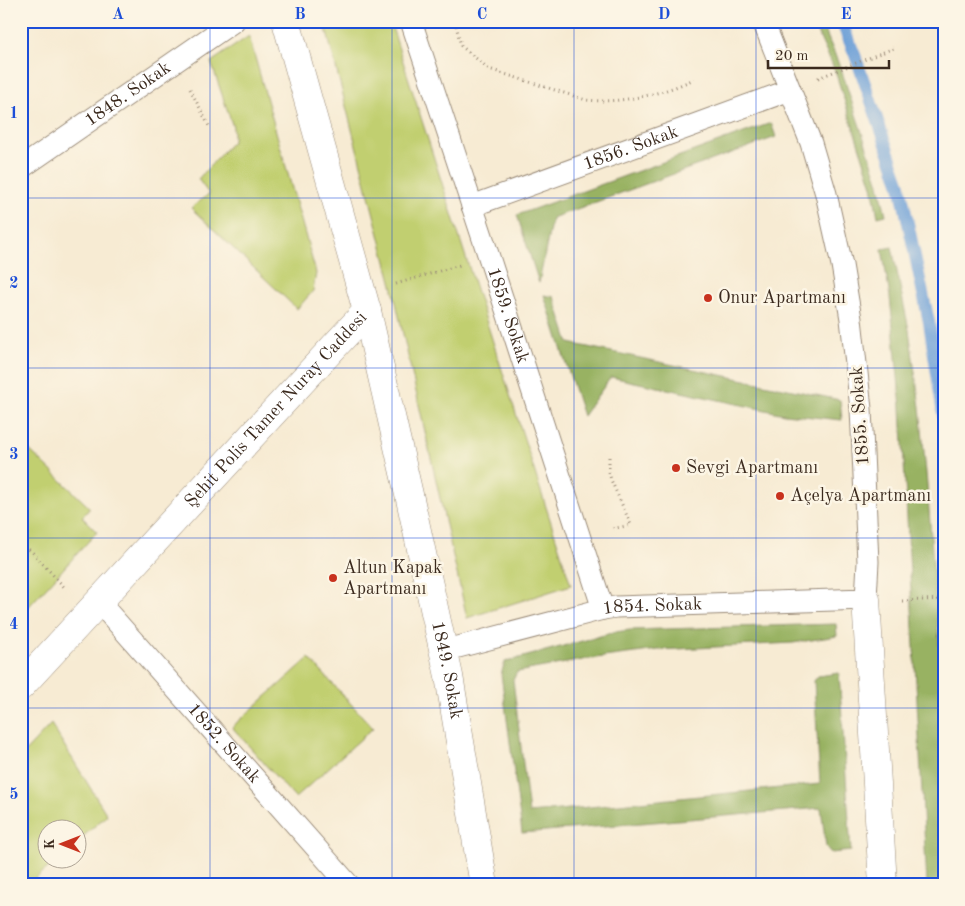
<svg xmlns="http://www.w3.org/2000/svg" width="965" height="906" viewBox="0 0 965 906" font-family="'Old Standard TT',serif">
  <rect width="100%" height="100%" fill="#fcf5e5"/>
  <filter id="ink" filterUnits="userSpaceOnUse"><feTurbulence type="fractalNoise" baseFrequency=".02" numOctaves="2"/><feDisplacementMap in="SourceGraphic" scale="10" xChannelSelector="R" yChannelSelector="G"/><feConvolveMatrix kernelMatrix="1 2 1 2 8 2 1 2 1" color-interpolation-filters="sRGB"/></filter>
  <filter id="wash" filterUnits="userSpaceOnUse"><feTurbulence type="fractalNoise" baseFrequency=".0096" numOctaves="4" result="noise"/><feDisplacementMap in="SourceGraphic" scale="20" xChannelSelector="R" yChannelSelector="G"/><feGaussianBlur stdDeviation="1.12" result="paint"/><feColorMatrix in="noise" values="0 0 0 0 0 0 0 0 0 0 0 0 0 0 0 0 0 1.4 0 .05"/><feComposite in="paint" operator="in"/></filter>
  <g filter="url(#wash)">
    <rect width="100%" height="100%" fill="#f7ebd3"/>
    <g fill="#c1cf70" stroke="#7e7c47">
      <path d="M324 21H390L571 585 467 618 392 285Z"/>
      <path d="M249 36 316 273 313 291 297 309 191 208 209 194 198 179 233 141V127L211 62Z"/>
      <path d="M21 442 90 508 82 517 97 532 21 615Z"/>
      <path d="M309 658 373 728 295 798 232 727Z"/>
      <path d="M51 724 107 815 78 841V828H48V858L58 859 28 885H21V756Z"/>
    </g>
    <g fill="#98b262" stroke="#6a6e40">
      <path d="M812 21H821L841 69 879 184 886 215 878 217 872 186 835 71Z"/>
      <path d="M771 123 776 137 552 218 539 283 517 215Z"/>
      <path d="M892 247 909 330 920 407 927 484 944 708V885H927L901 408 890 297 882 249Z"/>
      <path d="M544 295 554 297 569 343 840 400 842 420 784 414 611 377 583 416Z"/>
      <path d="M836 624 837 636 793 643 658 650 588 659 517 672 513 680 529 813 820 784 814 681 818 676 839 673 851 851 831 853 826 847 821 808 522 833 501 674 505 662 615 632 630 630Z"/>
    </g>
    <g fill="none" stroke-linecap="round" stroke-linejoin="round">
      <path stroke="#6c9fd7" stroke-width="12" d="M841 21 855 55 900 185 929 322 944 420"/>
    </g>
  </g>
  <g filter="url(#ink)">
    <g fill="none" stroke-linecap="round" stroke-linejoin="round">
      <g stroke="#998a78" stroke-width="23">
        <g id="service">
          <path id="s1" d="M411 21 489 257 603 609"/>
          <path id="s2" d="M21 168 234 21"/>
          <path id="s3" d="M472 206 790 90"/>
          <path id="s4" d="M98 601 349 885"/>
          <path id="s5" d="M443 651 603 609 616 607 866 599 868 562 861 409 851 319 842 265 826 194 811 143 763 21"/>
        </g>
      </g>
      <g stroke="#998a78" stroke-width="29">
        <g id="minor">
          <path id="s6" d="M367 311 410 499 449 676 484 885"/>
          <path d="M866 599 883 885"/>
          <path id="s7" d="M21 686 367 311 286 21"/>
        </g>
      </g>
      <g stroke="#998a78" stroke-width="3" stroke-dasharray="1 4" stroke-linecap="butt">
        <path d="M455 21 461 46 489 69 586 100C621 104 663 94 694 79"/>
        <path d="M818 78 894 48"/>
        <path d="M190 89 209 126"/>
        <path d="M396 284 460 265"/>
        <path d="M609 457V472L611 480 631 525 611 529"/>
        <path d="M21 543 33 553 64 587"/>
        <path d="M902 601 944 599"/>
      </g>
      <use href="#service" stroke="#fff" stroke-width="21"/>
      <use href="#minor" stroke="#fff" stroke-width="28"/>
    </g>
  </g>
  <path fill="none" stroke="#1d4ed8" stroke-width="1" stroke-opacity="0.55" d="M210 21V885M392 21V885M574 21V885M756 21V885M21 198H944M21 368H944M21 538H944M21 708H944"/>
  <g fill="#c8321e" stroke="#fcf5e5" stroke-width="2">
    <circle cx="708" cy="298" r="5"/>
    <circle cx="676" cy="468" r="5"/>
    <circle cx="780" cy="496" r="5"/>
    <circle cx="333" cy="578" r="5"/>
  </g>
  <g text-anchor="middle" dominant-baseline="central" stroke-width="5" stroke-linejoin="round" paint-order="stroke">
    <g font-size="18" fill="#3b2a1e" stroke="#fcf5e5">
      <text stroke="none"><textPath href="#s2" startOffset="130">1848. Sokak</textPath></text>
      <text stroke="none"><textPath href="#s3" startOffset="169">1856. Sokak</textPath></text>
      <text stroke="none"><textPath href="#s1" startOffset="310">1859. Sokak</textPath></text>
      <text stroke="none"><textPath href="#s7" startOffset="376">Şehit Polis Tamer Nuray Caddesi</textPath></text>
      <text transform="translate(860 416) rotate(-94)">1855. Sokak</text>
      <text stroke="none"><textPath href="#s5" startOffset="215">1854. Sokak</textPath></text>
      <text stroke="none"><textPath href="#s6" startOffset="368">1849. Sokak</textPath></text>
      <text stroke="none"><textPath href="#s4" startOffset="190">1852. Sokak</textPath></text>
    </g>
    <g font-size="18" fill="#3b2a1e" stroke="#fcf5e5" text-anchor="start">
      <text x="718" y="298">Onur Apartmanı</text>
      <text x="686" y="468">Sevgi Apartmanı</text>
      <text x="790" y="496">Açelya Apartmanı</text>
      <text x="343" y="568">Altun Kapak<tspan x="343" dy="21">Apartmanı</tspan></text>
    </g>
  </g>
  <rect width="965" height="906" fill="none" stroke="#fcf5e5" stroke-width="55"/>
  <g transform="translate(62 844) rotate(270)"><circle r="24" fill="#fcf5e5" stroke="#afa495"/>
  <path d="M0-4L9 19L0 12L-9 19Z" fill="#c8321e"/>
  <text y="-8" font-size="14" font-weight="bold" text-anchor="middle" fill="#3b2a1e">K</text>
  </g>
  <path d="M768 60v8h121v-8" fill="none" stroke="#3b2a1e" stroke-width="2.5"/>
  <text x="775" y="60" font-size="15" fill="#3b2a1e" stroke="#fcf5e5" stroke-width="4" paint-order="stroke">20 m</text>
  <rect x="28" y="28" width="910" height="850" fill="none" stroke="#1d4ed8" stroke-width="2"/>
  <g font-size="16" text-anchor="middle" font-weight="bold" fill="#1d4ed8">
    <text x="118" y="19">A</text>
    <text x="300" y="19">B</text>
    <text x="482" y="19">C</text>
    <text x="664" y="19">D</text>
    <text x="846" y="19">E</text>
    <text x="14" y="118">1</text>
    <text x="14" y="288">2</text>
    <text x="14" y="459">3</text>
    <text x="14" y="629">4</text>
    <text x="14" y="799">5</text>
  </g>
</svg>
